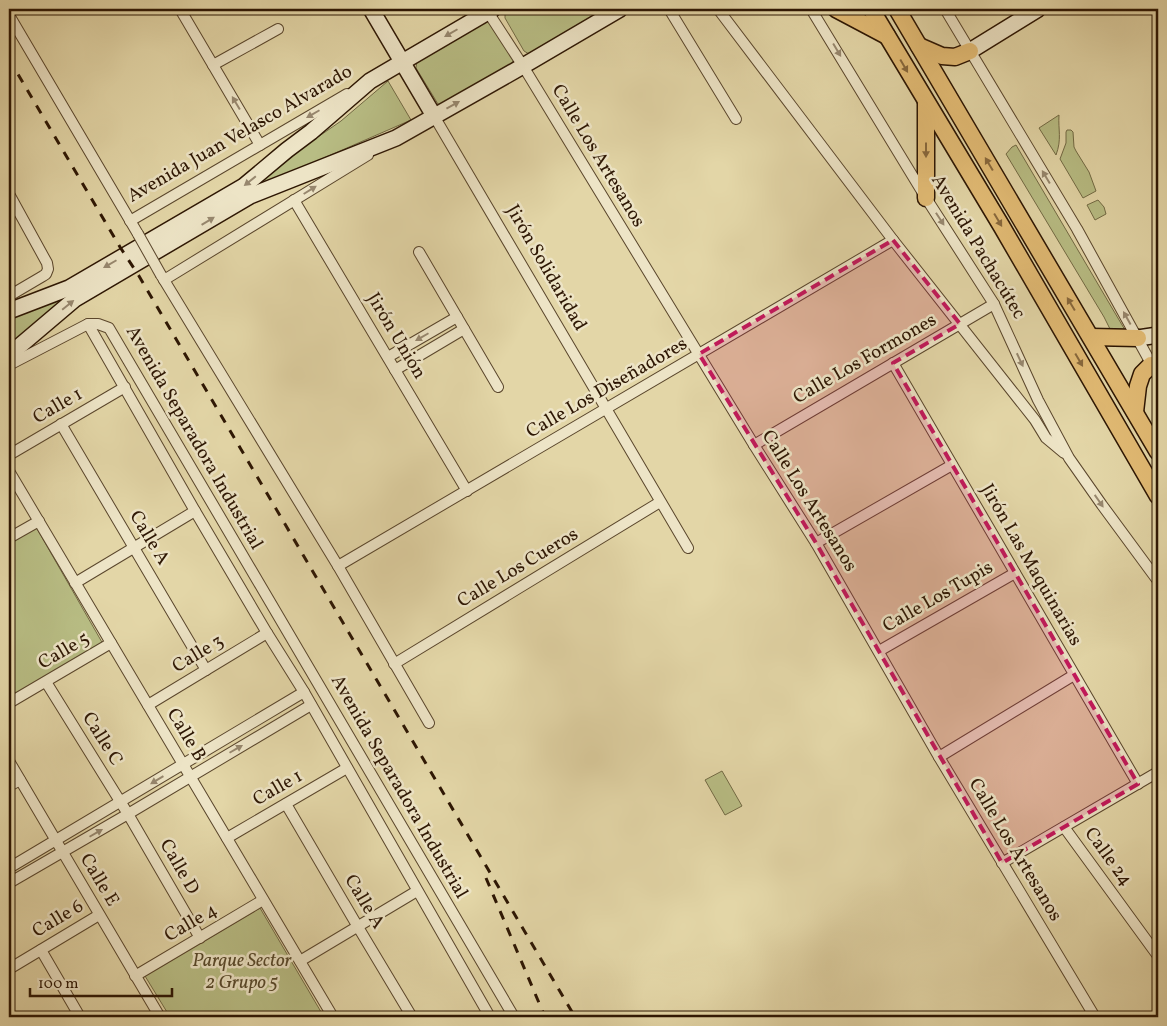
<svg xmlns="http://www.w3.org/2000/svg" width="1167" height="1026" viewBox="0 0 1167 1026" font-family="Vollkorn,serif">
  <rect width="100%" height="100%" fill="#e3d6a7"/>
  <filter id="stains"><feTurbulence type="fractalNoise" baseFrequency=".004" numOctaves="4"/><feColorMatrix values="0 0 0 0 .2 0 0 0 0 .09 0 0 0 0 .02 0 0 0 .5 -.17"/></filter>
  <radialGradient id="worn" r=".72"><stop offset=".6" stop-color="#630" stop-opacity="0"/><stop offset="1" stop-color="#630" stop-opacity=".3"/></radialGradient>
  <g fill="#b8bd84" stroke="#726a44">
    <path d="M507 9H611L529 54 524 51 505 18V12Z"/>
    <path d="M482 21H489L514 59 510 67 444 105 438 104 416 68 417 60Z"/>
    <path d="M388 81 411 120 239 195 289 157 341 121Z"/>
    <path d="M1059 115C1058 130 1062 139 1056 155L1039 128Z"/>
    <path d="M1067 130H1071L1073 132 1074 147 1076 151 1089 172 1096 191 1083 198 1060 159 1066 143V132Z"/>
    <path d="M1016 145 1125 330 1111 331 1104 317 1006 154 1012 147Z"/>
    <path d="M1098 200 1104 207 1106 214 1095 220 1087 205Z"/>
    <path d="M66 298 9 346V317Z"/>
    <path d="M36 527 103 644 9 698V544Z"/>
    <path d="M722 771 742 806 725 815 705 780Z"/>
    <path d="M260 908 324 1017H170L145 976Z"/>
  </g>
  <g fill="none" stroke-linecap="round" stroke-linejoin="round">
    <g stroke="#5a462c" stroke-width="12">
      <g id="street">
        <path d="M180 9 260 145"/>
        <path d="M486 9 523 66 754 445 816 543 939 757 1095 1017"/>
        <path d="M669 9 736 119"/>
        <path d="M718 9 893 240 1035 420 1046 438 1064 453"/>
        <path d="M811 9 926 198 994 304 1038 400 1069 458 1102 505 1158 581"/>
        <path d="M945 9 1077 229 1158 376"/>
        <path d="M9 15 138 234"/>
        <path d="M213 65 278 29"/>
        <path d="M434 116 688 548"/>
        <path d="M9 194 47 263 48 269 46 274 43 276 9 296"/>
        <path d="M294 200 467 491"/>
        <path d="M130 221 347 94"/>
        <path d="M419 252 498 387"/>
        <path d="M161 275 338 566 429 723"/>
        <path d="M164 280 368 155"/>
        <path d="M88 324 195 511 267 633 304 692 490 1017"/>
        <path d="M388 357 457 317"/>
        <path d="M893 363 1138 784"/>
        <path d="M9 365 88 324H98L109 328 514 1017"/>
        <path d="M395 370 464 329"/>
        <path d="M61 424 206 670"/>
        <path d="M754 445 994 304"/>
        <path d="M9 455 125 387"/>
        <path d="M9 471 333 1017"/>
        <path d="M9 538 39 521"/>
        <path d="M816 543 952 465"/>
        <path d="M338 566 893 240"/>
        <path d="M75 583 195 511"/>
        <path d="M879 651 1015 573"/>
        <path d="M394 664 660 502"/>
        <path d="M46 682 128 814 200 938"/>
        <path d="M9 703 111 643"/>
        <path d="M148 705 267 633"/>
        <path d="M939 757 1074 675"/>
        <path d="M9 761 160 1017"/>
        <path d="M9 786 20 780"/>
        <path d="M286 804 358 927 412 1017"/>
        <path d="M1064 827 1158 956"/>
        <path d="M227 838 347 768"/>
        <path d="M1002 863 1158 772"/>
        <path d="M9 868 304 692"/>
        <path d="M9 883 128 814 311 705"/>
        <path d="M41 950 80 1017"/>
        <path d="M300 961 417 891"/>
        <path d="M9 969 99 915"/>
        <path d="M135 976 263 900"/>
      </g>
    </g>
    <g stroke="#2d1603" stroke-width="18">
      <g id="secondary">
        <path d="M371 9 434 116"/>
        <path d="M970 51 1038 9"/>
        <path d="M9 311 69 288 244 186 287 150 311 132 370 81 493 9"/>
        <path d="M1138 338 1158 335"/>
        <path d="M9 355 75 299 250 196 396 138 523 66 620 9"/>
      </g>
    </g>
    <g stroke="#2d1603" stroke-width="19">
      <g id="primary">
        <path d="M836 9 887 36"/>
        <path d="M871 9 1002 227 1158 496"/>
        <path d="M897 9 1158 452"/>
        <path d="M919 46 942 56 955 57 970 51"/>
        <path d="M926 198V103"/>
        <path d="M1091 337 1138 338"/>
        <path d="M1135 412 1138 386 1142 374 1151 365"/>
      </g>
    </g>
    <use href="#street" stroke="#ede4c6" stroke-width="10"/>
    <use href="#secondary" stroke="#ede4c6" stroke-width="15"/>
    <use href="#primary" stroke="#e2bb74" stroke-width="16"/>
    <g stroke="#2d1603" stroke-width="3" stroke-dasharray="9 9" stroke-linecap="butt">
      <path d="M9 59 120 247 139 276 575 1017"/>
      <path d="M486 878 545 1017"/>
    </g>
    <g stroke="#5a462c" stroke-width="12" stroke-linecap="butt">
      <path id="street-bridge" d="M138 234 161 275"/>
    </g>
    <use href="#street-bridge" stroke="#ede4c6" stroke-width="10"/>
  </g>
  <defs><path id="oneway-solid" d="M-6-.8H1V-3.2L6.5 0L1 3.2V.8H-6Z" transform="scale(1.25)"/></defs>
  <g fill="#97876e">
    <use href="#oneway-solid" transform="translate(451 33) rotate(150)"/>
    <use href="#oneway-solid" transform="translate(837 50) rotate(59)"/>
    <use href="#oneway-solid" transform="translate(236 103) rotate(-121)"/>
    <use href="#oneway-solid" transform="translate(453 105) rotate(-29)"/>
    <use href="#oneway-solid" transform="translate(313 114) rotate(150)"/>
    <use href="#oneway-solid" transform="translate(1046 177) rotate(-121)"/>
    <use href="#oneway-solid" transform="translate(250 181) rotate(141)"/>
    <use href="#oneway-solid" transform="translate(310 190) rotate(-32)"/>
    <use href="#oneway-solid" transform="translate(940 219) rotate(57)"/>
    <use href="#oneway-solid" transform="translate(208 221) rotate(-31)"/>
    <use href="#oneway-solid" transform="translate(110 264) rotate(150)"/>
    <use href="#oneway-solid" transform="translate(68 305) rotate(-39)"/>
    <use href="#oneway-solid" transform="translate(1127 318) rotate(-119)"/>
    <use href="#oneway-solid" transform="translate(422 337) rotate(150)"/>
    <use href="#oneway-solid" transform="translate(1020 360) rotate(65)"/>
    <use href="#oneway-solid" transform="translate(1099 501) rotate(55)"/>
    <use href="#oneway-solid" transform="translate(236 749) rotate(-30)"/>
    <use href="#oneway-solid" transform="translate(157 780) rotate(149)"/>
    <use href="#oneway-solid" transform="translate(96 833) rotate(-30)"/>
  </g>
  <g fill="#88683c">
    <use href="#oneway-solid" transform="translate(904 66) rotate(60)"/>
    <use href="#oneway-solid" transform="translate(926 150) rotate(90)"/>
    <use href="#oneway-solid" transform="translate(989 164) rotate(-121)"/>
    <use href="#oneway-solid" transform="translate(998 220) rotate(59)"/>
    <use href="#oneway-solid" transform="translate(1071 304) rotate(-121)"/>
    <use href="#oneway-solid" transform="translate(1079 360) rotate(60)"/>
  </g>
  <path fill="#c2185b" fill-opacity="0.2" stroke="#c2185b" stroke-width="4" stroke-dasharray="10 6" stroke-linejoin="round" d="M893 240 960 324 893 363 1138 784 1002 863 816 543 699 354Z"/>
  <g text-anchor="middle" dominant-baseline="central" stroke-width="5" stroke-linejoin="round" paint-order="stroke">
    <g font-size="19" fill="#2d1603" stroke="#ede4c6">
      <text transform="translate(240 134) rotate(-30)">Avenida Juan Velasco Alvarado</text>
      <text transform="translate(598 156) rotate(59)">Calle Los Artesanos</text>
      <text transform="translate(978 247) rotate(59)">Avenida Pachacútec</text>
      <text transform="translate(546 268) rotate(60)">Jirón Solidaridad</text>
      <text transform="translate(396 336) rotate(59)">Jirón Unión</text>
      <text transform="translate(865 359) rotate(-30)">Calle Los Formones</text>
      <text transform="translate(607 388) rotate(-30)">Calle Los Diseñadores</text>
      <text transform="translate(58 406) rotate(-30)">Calle 1</text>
      <text transform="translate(194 438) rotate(60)">Avenida Separadora Industrial</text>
      <text transform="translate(809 501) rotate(58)">Calle Los Artesanos</text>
      <text transform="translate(149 538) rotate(59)">Calle A</text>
      <text transform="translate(1031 565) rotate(60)">Jirón Las Maquinarias</text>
      <text transform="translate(518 568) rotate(-31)">Calle Los Cueros</text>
      <text transform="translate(938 597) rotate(-30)">Calle Los Tupis</text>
      <text transform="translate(64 651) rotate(-30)">Calle 5</text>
      <text transform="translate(198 654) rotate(-31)">Calle 3</text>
      <text transform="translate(186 735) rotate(59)">Calle B</text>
      <text transform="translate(102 739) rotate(58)">Calle C</text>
      <text transform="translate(399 787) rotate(60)">Avenida Separadora Industrial</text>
      <text transform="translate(278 788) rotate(-30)">Calle 1</text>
      <text transform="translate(1015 850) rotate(59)">Calle Los Artesanos</text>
      <text transform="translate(1108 857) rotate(54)">Calle 24</text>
      <text transform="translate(179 867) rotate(60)">Calle D</text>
      <text transform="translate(99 880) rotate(59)">Calle E</text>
      <text transform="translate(364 902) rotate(59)">Calle A</text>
      <text transform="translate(58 919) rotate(-31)">Calle 6</text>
      <text transform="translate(191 923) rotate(-30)">Calle 4</text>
    </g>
    <g font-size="19" font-style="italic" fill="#57482a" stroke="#ede4c6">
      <text x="242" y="961">Parque Sector<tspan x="242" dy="22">2 Grupo 5</tspan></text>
    </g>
  </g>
  <rect width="1167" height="1026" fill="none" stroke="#e3d6a7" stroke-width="30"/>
  <rect x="10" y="10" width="1147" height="1006" fill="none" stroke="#2d1603" stroke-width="2.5"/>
  <rect x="15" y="15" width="1137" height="996" fill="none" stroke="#2d1603"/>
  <path d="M30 988v8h142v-8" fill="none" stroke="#2d1603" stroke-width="2.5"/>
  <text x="38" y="988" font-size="15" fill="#2d1603" stroke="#ede4c6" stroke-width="4" paint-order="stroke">100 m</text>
  <rect width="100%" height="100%" filter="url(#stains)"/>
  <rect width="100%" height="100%" fill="url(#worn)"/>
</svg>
